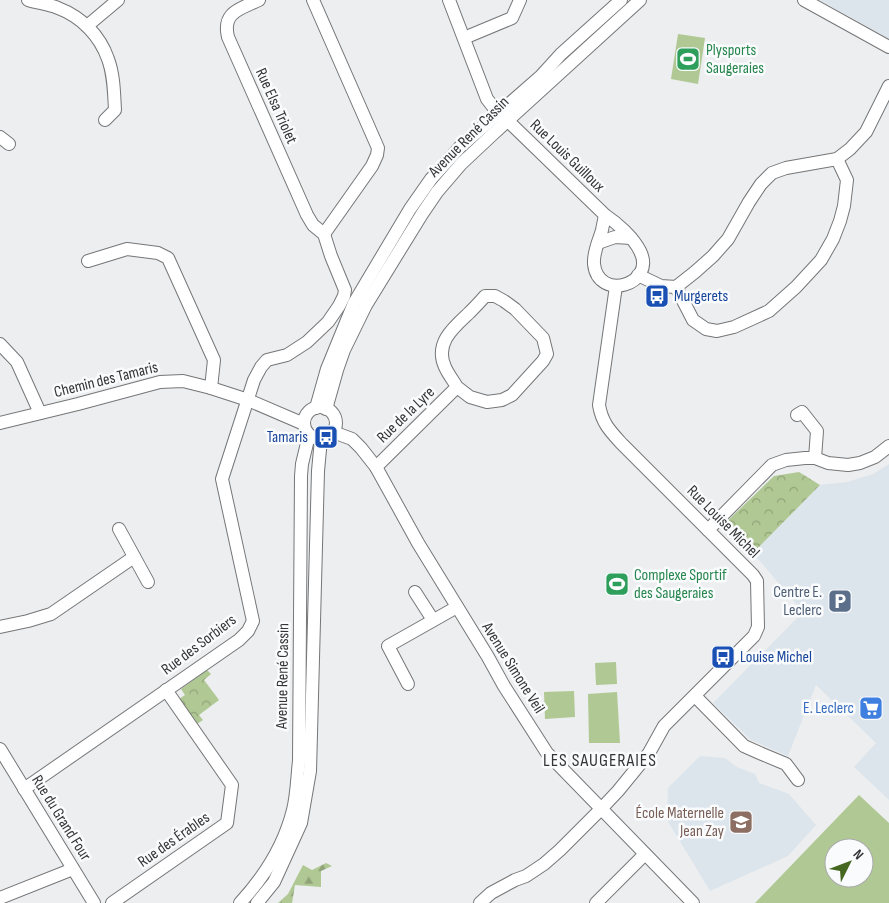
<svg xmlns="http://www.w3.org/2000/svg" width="889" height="903" viewBox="0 0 889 903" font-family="'Sofia Sans Condensed',sans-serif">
  <defs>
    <pattern id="forest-firs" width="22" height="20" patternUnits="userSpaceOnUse" patternTransform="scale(1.25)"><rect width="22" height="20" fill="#b0c893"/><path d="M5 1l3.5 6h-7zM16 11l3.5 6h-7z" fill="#90a379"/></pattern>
    <pattern id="park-crowns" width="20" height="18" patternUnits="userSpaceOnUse" patternTransform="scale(1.25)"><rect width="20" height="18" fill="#b0c893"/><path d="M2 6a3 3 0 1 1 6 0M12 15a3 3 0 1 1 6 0" fill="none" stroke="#90a379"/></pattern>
  </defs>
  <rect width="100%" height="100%" fill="#eceeef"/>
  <g fill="#dde5ec">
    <path d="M820 0H889V39Z"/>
    <path d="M889 464V800L854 767 876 743 816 685 788 756 751 740 713 703 803 612 753 553 820 485 847 482 873 474Z"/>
    <path d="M700 756 725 758 737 767 755 774 759 783 789 794 816 825 788 856 710 891 667 820 668 788Z"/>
  </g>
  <g fill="#b0c893" fill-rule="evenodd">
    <path d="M678 34 705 38 698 84 671 79Z"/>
    <path d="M616 662 617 684 596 685 595 663Z"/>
    <path d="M574 691 575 717 545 719 544 692Z"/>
    <path d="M617 692 620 743H589L588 694Z"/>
    <path d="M859 795 889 823V903H755ZM834 848H864V878H834Z"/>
  </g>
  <path fill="url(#forest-firs)" d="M326 863 332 866 321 871V887L295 885 292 903H278L288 894 303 865 312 870Z"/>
  <g fill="url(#park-crowns)">
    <path d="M799 472 820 485 753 553 720 528 774 476Z"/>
    <path d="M207 670 211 674 204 680 219 700 199 715 203 720 197 724 179 699 185 695 181 689Z"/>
  </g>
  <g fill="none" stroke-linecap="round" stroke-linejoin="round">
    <g stroke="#757678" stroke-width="14">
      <g id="street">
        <path d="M28 0C38 3 49 4 58 8 82 17 100 36 108 59 114 75 114 93 115 110L105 120"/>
        <path d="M313 0 378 148 377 155 372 166 324 234"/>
        <path d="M449 0 487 99 498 113 507 120 605 215C617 223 633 237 640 251 657 285 598 302 594 264 593 252 599 241 602 230 603 225 604 220 605 215"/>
        <path d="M804 0 889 47"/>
        <path d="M87 26 118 0"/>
        <path d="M464 38 512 18 520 0"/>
        <path d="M0 137 9 144"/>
        <path d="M598 243 615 237 631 238"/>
        <path d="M88 261 127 249 158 253 168 258 214 360 211 388"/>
        <path d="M638 275 661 286 676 287 695 272 713 256 728 239 749 202 761 184 772 173 786 168 837 159 850 149 866 132 889 86"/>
        <path d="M676 287 693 320 706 329 717 331 734 327 769 311 796 287 821 260 833 239 840 221 844 206 847 180 837 159"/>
        <path d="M0 344 17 362 40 413"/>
        <circle cx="320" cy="423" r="16"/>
        <path d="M316 408 327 369 354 303 410 209 431 179 460 147 541 76 561 54 621 0"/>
        <path d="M326 409 337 370 344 350 366 305 422 214 437 192 461 164 493 134 640 0"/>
        <path d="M797 415 802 412 817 431 815 458"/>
        <path d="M0 423 78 404 160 382 183 381 211 388 248 400 304 424"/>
        <path d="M333 432 352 439 361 448 376 467 418 543 488 657 504 686 547 753 693 903"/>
        <path d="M376 467 457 387 470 397 487 402 502 400 512 395 543 361 547 354 543 338 515 309 504 301 495 296H485C480 302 474 308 469 313 454 327 434 343 445 367 448 374 453 380 457 387"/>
        <path d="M119 529 148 582"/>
        <path d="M708 530 772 465 786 460 805 458H815L828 463 848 465 860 463 875 457 889 446"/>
        <path d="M415 592 433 620"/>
        <path d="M0 627 28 621 51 614 134 557"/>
        <path d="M408 684 388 646 457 607"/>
        <path d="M695 696 744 746 762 754 786 764 798 780"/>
        <path d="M0 749 94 903"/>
        <path d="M24 789 239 640 248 631 253 621 222 479 254 380 261 367 267 360 287 355 307 342 328 322 339 306 344 296 345 290 331 256 324 234 313 225 307 215 228 37C222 12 240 9 259 0"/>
        <path d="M0 898 73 869"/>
        <path d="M112 903 227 823 232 785 166 690"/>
        <path d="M240 903C264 877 284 846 293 810 297 794 297 777 299 761L301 476 302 464 309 435"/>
        <path d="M257 903 274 882 301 823 310 771 318 471 321 439"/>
        <path d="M480 903 491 893 515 880 526 876 544 864 560 850 601 809 618 791 649 753 664 726 754 636 758 627 757 581 753 575 622 444C610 431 602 423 599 405L616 286"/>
        <path d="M596 903 645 854"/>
      </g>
    </g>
    <use href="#street" stroke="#fff" stroke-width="12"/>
  </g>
  <defs>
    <g id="stadium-square" transform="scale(1.25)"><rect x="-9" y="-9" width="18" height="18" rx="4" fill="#2e9e5b" stroke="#f9fbfd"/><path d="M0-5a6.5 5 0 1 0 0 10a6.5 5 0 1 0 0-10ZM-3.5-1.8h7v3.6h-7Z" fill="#fff"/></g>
    <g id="bus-square" transform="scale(1.25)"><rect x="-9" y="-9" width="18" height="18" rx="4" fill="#1a4fb4" stroke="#f9fbfd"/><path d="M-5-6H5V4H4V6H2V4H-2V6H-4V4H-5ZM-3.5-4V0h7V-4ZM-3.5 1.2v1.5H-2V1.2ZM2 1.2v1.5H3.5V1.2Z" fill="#fff"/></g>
    <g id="parking-square" transform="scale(1.25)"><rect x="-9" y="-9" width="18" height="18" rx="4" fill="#5c6f8a" stroke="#f9fbfd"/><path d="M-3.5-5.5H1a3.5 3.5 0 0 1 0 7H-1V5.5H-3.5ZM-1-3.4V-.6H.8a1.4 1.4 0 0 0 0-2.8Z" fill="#fff"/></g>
    <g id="supermarket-square" transform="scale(1.25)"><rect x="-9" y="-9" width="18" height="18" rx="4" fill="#3f7fe0" stroke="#f9fbfd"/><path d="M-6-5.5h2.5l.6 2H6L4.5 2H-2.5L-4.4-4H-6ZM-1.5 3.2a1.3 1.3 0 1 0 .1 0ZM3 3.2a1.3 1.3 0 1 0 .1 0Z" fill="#fff"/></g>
    <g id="school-square" transform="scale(1.25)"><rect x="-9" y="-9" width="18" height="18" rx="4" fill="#8d6e63" stroke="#f9fbfd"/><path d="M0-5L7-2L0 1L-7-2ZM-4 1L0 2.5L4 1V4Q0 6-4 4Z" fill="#fff"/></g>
  </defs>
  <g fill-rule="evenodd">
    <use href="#stadium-square" x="688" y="59"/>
    <use href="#bus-square" x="657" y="296"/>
    <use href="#bus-square" x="326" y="437"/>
    <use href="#stadium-square" x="617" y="584"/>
    <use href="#parking-square" x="840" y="601"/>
    <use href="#bus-square" x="723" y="657"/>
    <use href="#supermarket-square" x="871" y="708"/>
    <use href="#school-square" x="741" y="822"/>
  </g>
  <g text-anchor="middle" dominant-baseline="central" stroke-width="5" stroke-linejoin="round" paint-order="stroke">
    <g font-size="16" fill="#27864d" stroke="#f9fbfd" text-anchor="start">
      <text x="706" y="50">Plysports<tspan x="706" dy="18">Saugeraies</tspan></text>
      <text x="634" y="575">Complexe Sportif<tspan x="634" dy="18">des Saugeraies</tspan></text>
    </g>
    <g font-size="16" fill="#333435" stroke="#f9fbfd">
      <text transform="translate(276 106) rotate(66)">Rue Elsa Triolet</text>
      <text transform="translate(469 137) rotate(-45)">Avenue René Cassin</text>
      <text transform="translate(567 156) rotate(44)">Rue Louis Guilloux</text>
      <text transform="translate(106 380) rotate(-14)">Chemin des Tamaris</text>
      <text transform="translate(406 415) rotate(-44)">Rue de la Lyre</text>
      <text transform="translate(723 522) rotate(45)">Rue Louise Michel</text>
      <text transform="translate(199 645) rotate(-37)">Rue des Sorbiers</text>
      <text transform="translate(513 668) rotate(58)">Avenue Simone Veil</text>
      <text transform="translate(283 676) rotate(-89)">Avenue René Cassin</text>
      <text transform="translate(61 818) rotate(58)">Rue du Grand Four</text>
      <text transform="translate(174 840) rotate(-35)">Rue des Érables</text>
    </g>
    <g font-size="16" fill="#164399" stroke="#f9fbfd" text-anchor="start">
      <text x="674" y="296">Murgerets</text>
      <text x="308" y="437" text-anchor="end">Tamaris</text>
      <text x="740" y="657">Louise Michel</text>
    </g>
    <g font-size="16" fill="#4e5e75" stroke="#f9fbfd" text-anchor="end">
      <text x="822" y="592">Centre E.<tspan x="822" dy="18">Leclerc</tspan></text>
    </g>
    <g font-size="16" fill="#366cbe" stroke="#f9fbfd" text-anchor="end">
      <text x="854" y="708">E. Leclerc</text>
    </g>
    <g font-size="16" fill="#785e54" stroke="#f9fbfd" text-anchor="end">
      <text x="724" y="813">École Maternelle<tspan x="724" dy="18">Jean Zay</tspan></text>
    </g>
    <g font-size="18" letter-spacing="1" fill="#333435" stroke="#f9fbfd">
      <text x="600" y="760">LES SAUGERAIES</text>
    </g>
  </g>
  <g transform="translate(849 863) rotate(48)"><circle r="24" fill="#f9fbfd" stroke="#aaabad"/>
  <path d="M0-4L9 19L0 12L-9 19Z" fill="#45671f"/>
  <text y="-8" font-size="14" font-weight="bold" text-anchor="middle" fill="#333435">N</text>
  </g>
</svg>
